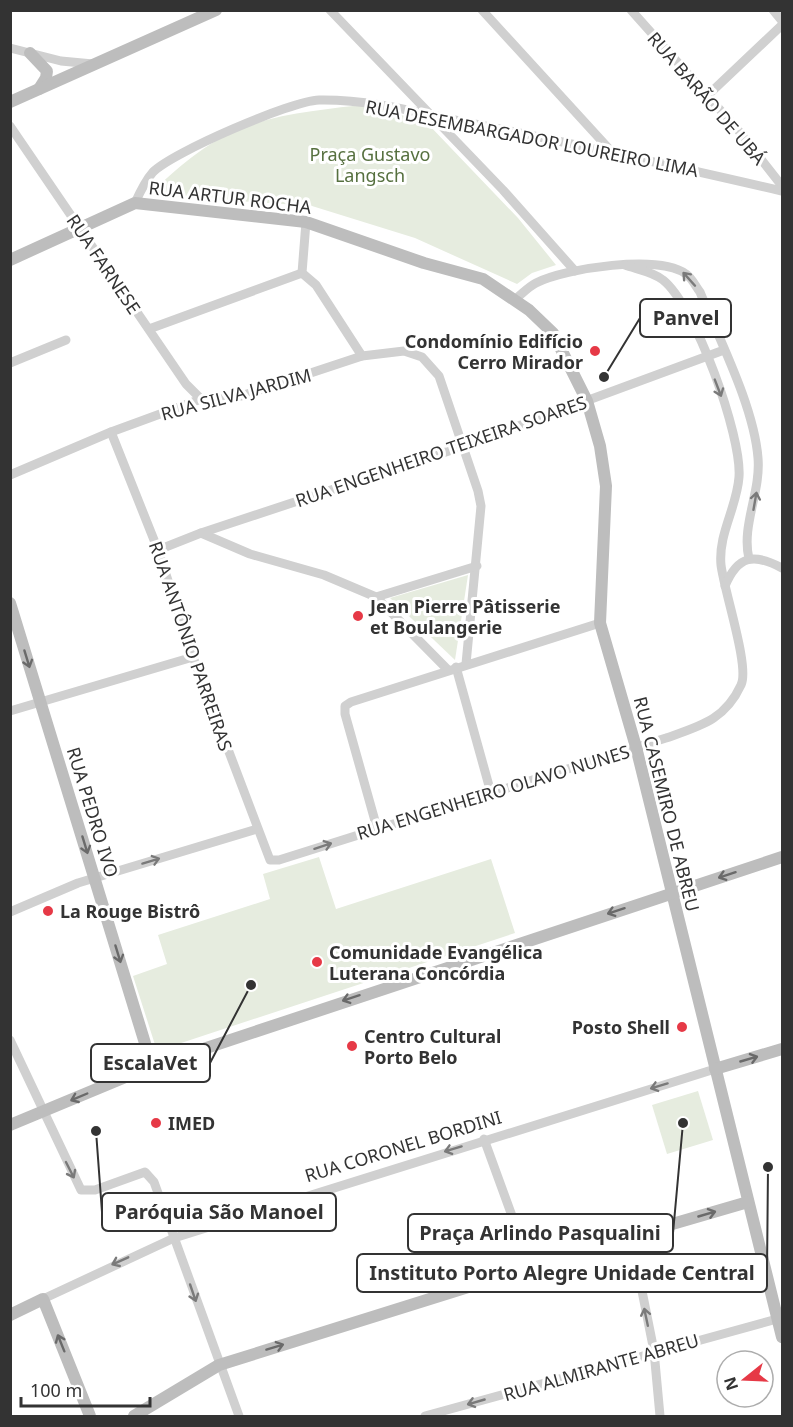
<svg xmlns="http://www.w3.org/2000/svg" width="793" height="1427" viewBox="0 0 793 1427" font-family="'Noto Sans',sans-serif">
  <rect width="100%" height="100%" fill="#fff"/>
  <g fill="#e6ecdf">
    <path d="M369 104 428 124 518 218 556 265 532 273 517 284 415 238 312 206 149 195C176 169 206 142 242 128 279 113 329 109 369 104Z"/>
    <path d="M468 575 455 660 390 598Z"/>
    <path d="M319 857 336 909 491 859 515 933 157 1051 133 976 167 964 158 935 270 899 263 874Z"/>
    <path d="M698 1091 713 1140 667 1154 652 1105Z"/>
  </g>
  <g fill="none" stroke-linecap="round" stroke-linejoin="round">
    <g stroke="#d0d0d0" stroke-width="9">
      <path d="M330 10 503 190 575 271"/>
      <path d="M482 10 611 151"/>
      <path d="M631 10 738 130 782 186"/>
      <path d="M773 10 782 21"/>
      <path d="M10 48 61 61 93 64"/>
      <path d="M707 96 782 25"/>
      <path d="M10 126 186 384 201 399"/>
      <path d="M135 203C140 192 145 181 153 172 173 152 291 101 319 100 373 99 428 115 480 125 581 145 682 168 782 191"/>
      <path d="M306 222 302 273 316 285 362 356"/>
      <path d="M514 300C521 295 528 287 536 283 566 268 659 254 686 274 692 278 696 287 700 292 720 341 754 407 758 458 761 492 741 526 749 559"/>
      <path d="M149 329 302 273"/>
      <path d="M10 363 66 340"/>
      <path d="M111 432 158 550 193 657 270 860H279L666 738C700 726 725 720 741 685 750 667 724 591 721 565 718 534 737 507 739 477 742 436 695 305 663 280 654 272 636 269 625 265"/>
      <path d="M10 475 111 432 201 399 235 398 362 356 404 351 422 357 439 376 478 491 481 506 466 664"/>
      <path d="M201 533 250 554 324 575 376 597 448 670"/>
      <path d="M158 550 201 533 464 446 724 350"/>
      <path d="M725 586C738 555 754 553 782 568"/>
      <path d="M376 597 477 566"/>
      <path d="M456 667 491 793"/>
      <path d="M10 711 193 657"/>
      <path d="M377 828 345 714V706L351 702 600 623"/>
      <path d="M10 912 78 883 257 829"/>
      <path d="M10 1040 81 1190H95L145 1172 154 1182 239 1416"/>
      <path d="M484 1139 531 1268"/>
      <path d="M631 1236 654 1351 660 1416"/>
      <path d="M43 1299 174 1238 715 1069"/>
      <path d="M425 1416 777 1319"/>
    </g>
    <g stroke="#bdbdbd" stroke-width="12">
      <path d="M30 53 47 71 46 78 39 89"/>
      <path d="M10 102 216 10"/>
      <path d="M10 260 135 203 306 222 424 263 483 279 529 310 553 333 587 401 600 446 606 486 600 623 636 747 782 1337"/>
      <path d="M10 603 152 1066"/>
      <path d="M715 1069 782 1049"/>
      <path d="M10 1125 152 1066 782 857"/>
      <path d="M10 1315 43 1299 90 1416"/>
      <path d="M134 1416 219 1365 631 1236 748 1202"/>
    </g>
  </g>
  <defs><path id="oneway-shaft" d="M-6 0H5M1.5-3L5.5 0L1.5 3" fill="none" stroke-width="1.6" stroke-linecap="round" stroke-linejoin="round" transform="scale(1.5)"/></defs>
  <g stroke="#7a7a7a">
    <use href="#oneway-shaft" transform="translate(689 279) rotate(-132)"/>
    <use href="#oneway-shaft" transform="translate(718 388) rotate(69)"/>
    <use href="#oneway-shaft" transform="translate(755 501) rotate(-80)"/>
    <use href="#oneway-shaft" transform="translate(323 846) rotate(-18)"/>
    <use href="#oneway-shaft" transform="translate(151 861) rotate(-17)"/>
    <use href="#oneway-shaft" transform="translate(659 1086) rotate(163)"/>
    <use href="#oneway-shaft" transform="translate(453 1149) rotate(163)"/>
    <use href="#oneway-shaft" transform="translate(70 1170) rotate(63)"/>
    <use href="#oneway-shaft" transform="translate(120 1261) rotate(156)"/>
    <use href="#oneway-shaft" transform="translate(193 1293) rotate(71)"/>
    <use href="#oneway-shaft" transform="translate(646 1317) rotate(-102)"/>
    <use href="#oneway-shaft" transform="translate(476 1402) rotate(164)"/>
  </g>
  <g stroke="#6a6a6a">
    <use href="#oneway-shaft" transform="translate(27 659) rotate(73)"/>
    <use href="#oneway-shaft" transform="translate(85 845) rotate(73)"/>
    <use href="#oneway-shaft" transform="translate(727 875) rotate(162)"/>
    <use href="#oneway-shaft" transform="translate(616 911) rotate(162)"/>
    <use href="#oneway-shaft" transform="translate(118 954) rotate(73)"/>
    <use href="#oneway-shaft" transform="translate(351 998) rotate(162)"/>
    <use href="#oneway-shaft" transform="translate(749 1059) rotate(-16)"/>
    <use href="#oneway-shaft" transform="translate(79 1097) rotate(157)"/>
    <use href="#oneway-shaft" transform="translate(707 1214) rotate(-16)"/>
    <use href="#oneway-shaft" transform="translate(61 1343) rotate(-112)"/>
    <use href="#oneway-shaft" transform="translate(275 1347) rotate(-17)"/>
  </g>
  <g fill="#e63946" stroke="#fff" stroke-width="2">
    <circle cx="595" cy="351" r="6"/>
    <circle cx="358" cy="616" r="6"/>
    <circle cx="48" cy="911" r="6"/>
    <circle cx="317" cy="962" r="6"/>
    <circle cx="682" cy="1027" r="6"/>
    <circle cx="352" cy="1046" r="6"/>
    <circle cx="156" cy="1123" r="6"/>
  </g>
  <g text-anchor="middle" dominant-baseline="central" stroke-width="6" stroke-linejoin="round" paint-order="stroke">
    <g font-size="18" fill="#333" stroke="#fff">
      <text transform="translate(707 98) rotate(49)">RUA BARÃO DE UBÁ</text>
      <text transform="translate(532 138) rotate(11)">RUA DESEMBARGADOR LOUREIRO LIMA</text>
      <text transform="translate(230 197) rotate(7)">RUA ARTUR ROCHA</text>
      <text transform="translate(104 264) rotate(56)">RUA FARNESE</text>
      <text transform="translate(236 394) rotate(-15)">RUA SILVA JARDIM</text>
      <text transform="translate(441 451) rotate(-19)">RUA ENGENHEIRO TEIXEIRA SOARES</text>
      <text transform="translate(191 646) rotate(71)">RUA ANTÔNIO PARREIRAS</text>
      <text transform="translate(493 792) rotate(-17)">RUA ENGENHEIRO OLAVO NUNES</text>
      <text transform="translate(667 804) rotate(76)">RUA CASEMIRO DE ABREU</text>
      <text transform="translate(93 812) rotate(73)">RUA PEDRO IVO</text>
      <text transform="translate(403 1146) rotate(-17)">RUA CORONEL BORDINI</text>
      <text transform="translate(601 1367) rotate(-16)">RUA ALMIRANTE ABREU</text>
    </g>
    <g font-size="18" fill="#56703f" stroke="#fff">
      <text x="370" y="154">Praça Gustavo<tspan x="370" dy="21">Langsch</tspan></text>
    </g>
    <g font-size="18" font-weight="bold" fill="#333" stroke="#fff" text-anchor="start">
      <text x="583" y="341" text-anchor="end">Condomínio Edifício<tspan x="583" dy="21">Cerro Mirador</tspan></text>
      <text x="370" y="606">Jean Pierre Pâtisserie<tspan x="370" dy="21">et Boulangerie</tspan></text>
      <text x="60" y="911">La Rouge Bistrô</text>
      <text x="329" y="952">Comunidade Evangélica<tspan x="329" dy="21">Luterana Concórdia</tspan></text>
      <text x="670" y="1027" text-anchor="end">Posto Shell</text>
      <text x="364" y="1036">Centro Cultural<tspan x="364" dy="21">Porto Belo</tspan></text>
      <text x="168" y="1123">IMED</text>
    </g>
  </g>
  <path fill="none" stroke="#333" stroke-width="2" d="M604 377L640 318M251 985L210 1063M96 1131L102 1212M683 1123L673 1233M768 1167L767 1273"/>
  <g fill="#333" stroke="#fff" stroke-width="2">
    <circle cx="604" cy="377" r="6"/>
    <circle cx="251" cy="985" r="6"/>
    <circle cx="96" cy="1131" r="6"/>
    <circle cx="683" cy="1123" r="6"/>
    <circle cx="768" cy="1167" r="6"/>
  </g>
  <g fill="#fff" stroke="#333" stroke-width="2">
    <rect x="640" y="299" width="91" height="38" rx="6"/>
    <rect x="91" y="1044" width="119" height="38" rx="6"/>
    <rect x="102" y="1193" width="234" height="38" rx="6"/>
    <rect x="408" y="1214" width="265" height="38" rx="6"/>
    <rect x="357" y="1254" width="410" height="38" rx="6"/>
  </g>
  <g font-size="20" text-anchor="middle" font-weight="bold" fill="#333">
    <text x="686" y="325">Panvel</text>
    <text x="150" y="1070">EscalaVet</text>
    <text x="219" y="1219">Paróquia São Manoel</text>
    <text x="540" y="1240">Praça Arlindo Pasqualini</text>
    <text x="562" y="1280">Instituto Porto Alegre Unidade Central</text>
  </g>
  <rect width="793" height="1427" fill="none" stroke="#333333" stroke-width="24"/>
  <g transform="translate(745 1379) rotate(252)"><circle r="28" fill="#ffffff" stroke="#adadad" stroke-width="1.5"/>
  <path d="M0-4.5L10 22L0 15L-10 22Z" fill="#e63946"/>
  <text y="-9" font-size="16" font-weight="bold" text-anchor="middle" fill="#333333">N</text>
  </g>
  <path d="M21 1397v9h129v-9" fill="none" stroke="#333333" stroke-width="3"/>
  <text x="30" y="1397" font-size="18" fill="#333333" stroke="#ffffff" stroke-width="4.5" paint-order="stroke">100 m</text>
</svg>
